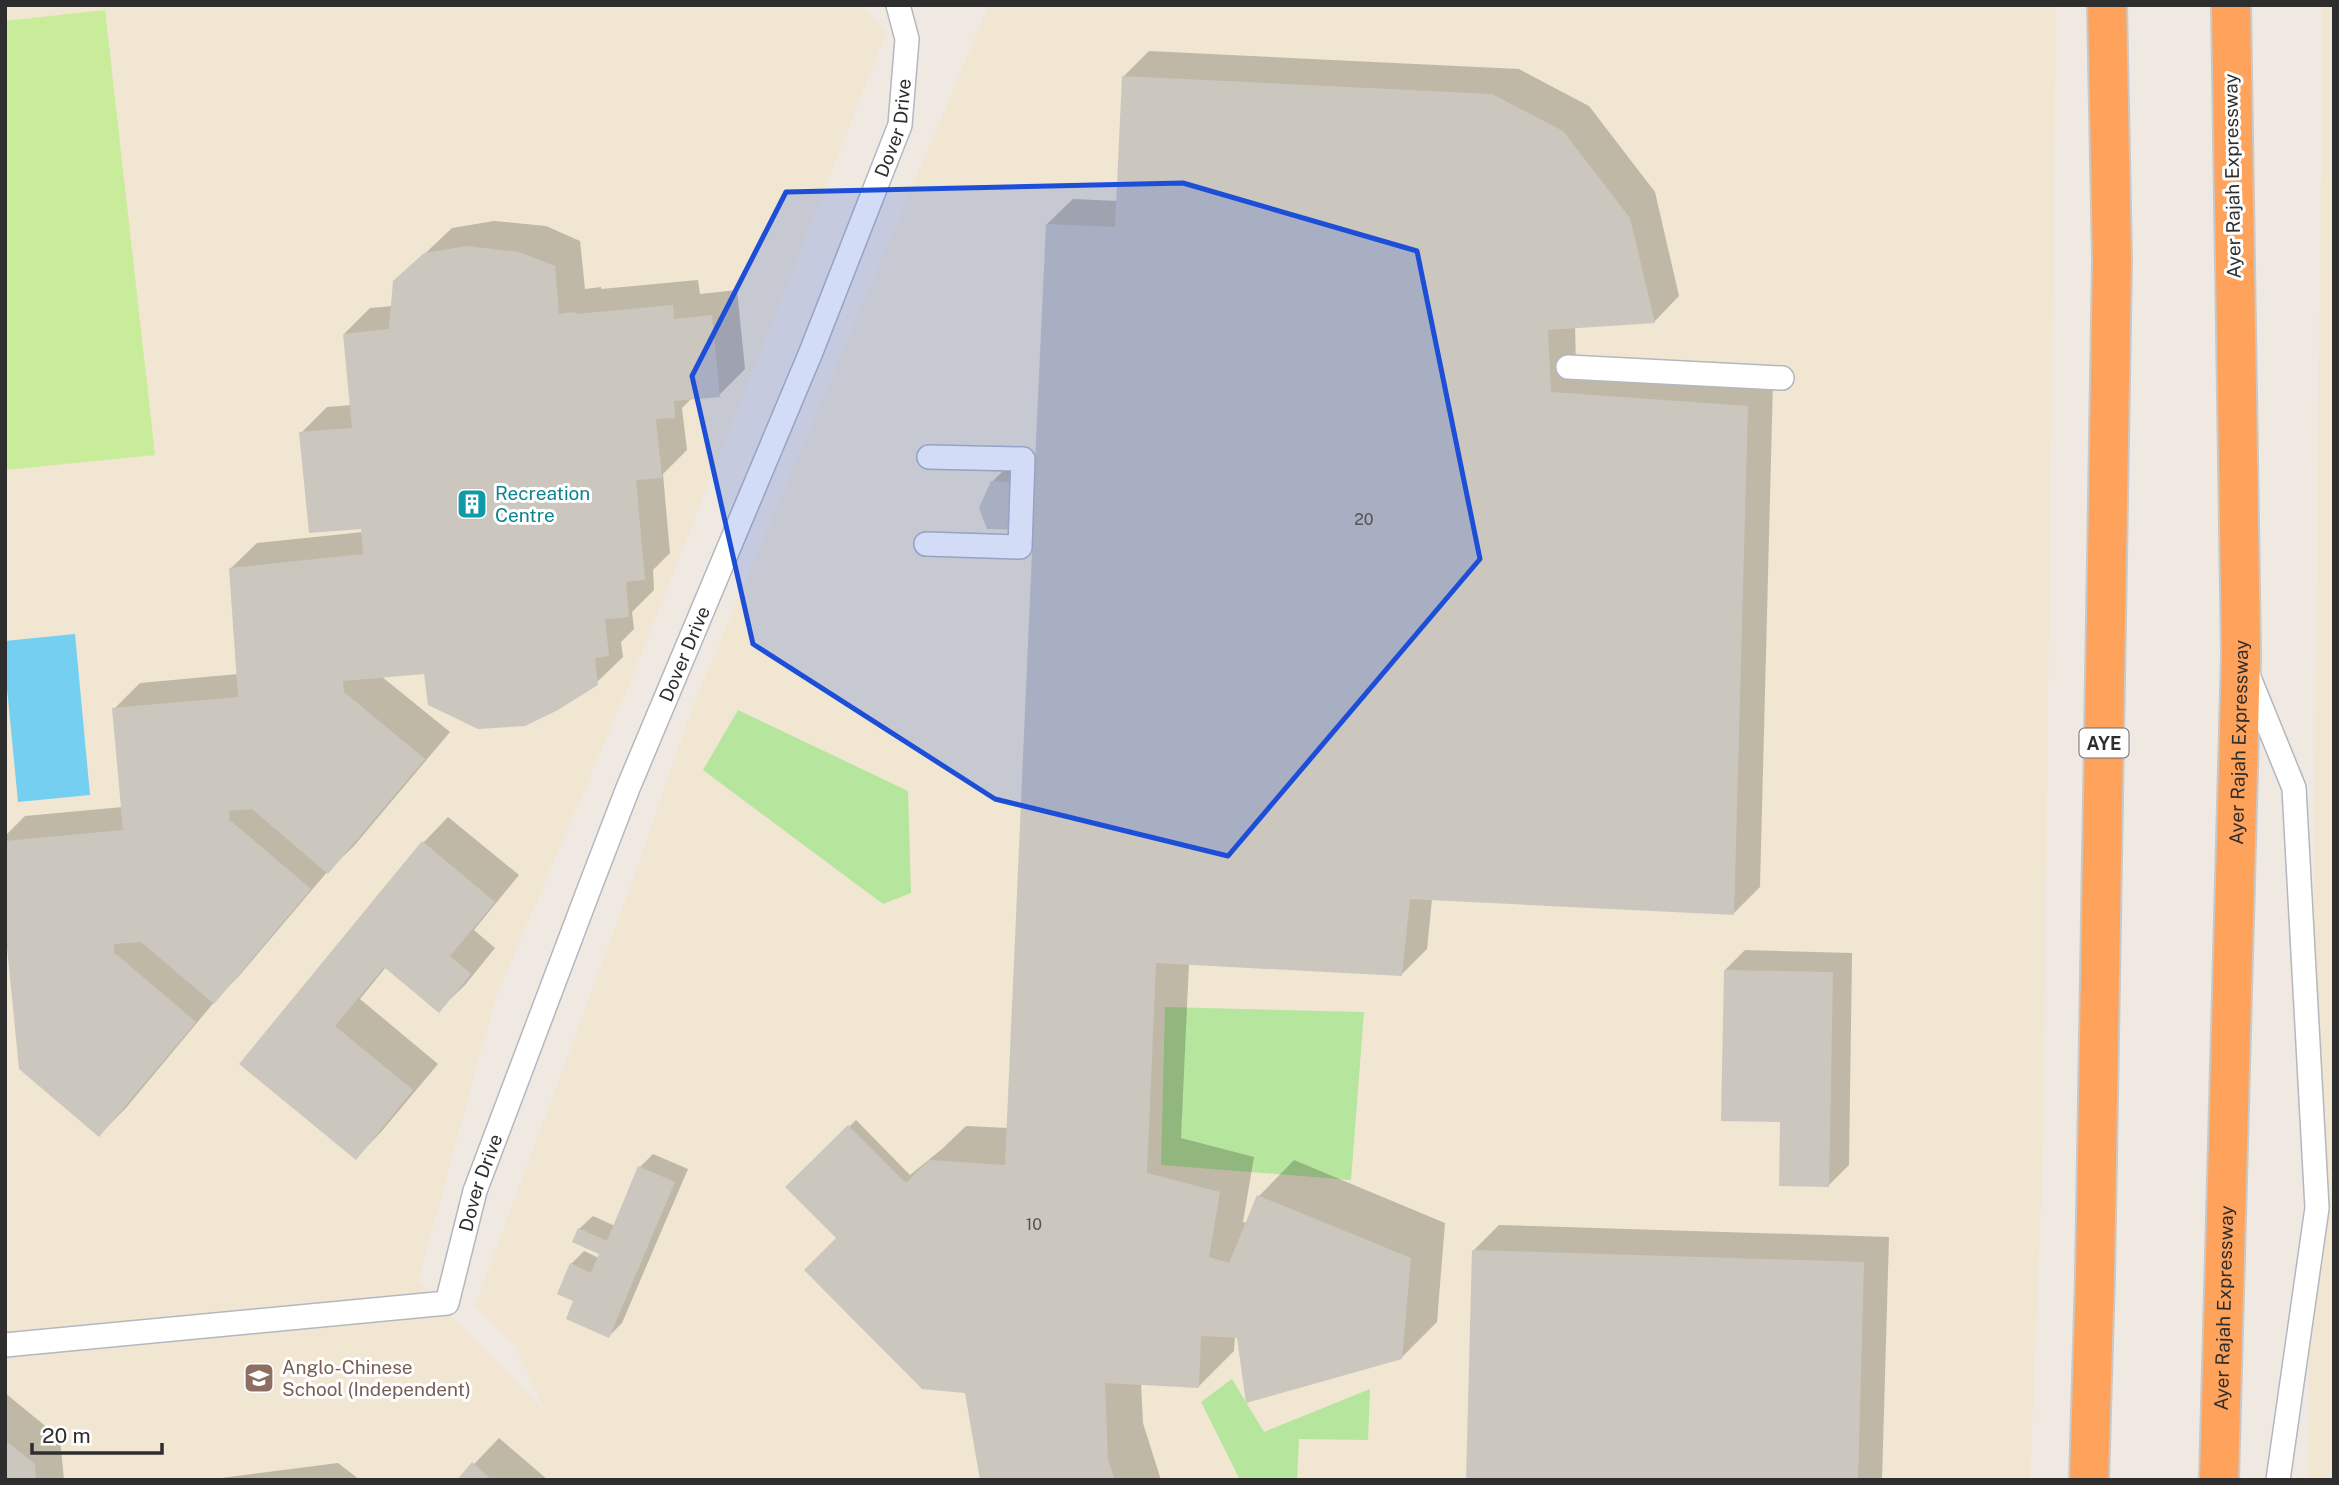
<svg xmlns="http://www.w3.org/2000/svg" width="2339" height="1485" viewBox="0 0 2339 1485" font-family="'Public Sans',sans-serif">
  <rect width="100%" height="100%" fill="#efe9e1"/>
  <g fill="#f0e6d1">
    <path d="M5 5H861L886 33 629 685 495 999 418 1282 545 1411 516 1347 475 1306 633 880 693 706 989 5H2056L2043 1152 2030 1480H5Z"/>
    <path d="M2321 5H2334V1480H2308L2322 73Z"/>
  </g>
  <g fill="#b6e59e">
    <path d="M738 710 908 791 911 893 883 904 703 770Z"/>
    <path d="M1165 1007 1364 1012 1351 1180 1161 1165Z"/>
    <path d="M1232 1379 1264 1432 1370 1389 1368 1440 1299 1439 1297 1480H1240L1201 1402Z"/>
  </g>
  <path fill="#c9ec9a" d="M105 10 155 455 5 470V21Z"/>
  <path fill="#75cff0" d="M75 634 90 795 18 802 5 667V641Z"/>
  <g fill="#0003">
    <path d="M1149 51 1519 69 1589 106 1655 192 1679 296 1654 322 1575 326 1576 366 1773 381 1760 887 1734 913 1432 899 1427 949 1401 975 1189 963 1181 1138 1254 1157 1243 1222 1247 1223 1259 1196 1294 1160 1445 1223 1437 1322 1401 1358 1235 1336 1234 1351 1199 1386 1141 1383 1143 1423 1161 1480H982L967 1392 838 1238 788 1187 856 1120 910 1175 942 1149 966 1126 1009 1128 1035 528 992 482 1018 456 1037 457 1047 224 1073 199 1118 201 1123 77Z"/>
    <path d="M494 221 546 226 580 241 585 289 601 287V289L698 280 700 294 737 290 745 369 719 395 693 397 682 408 687 450 663 474 670 553 653 570 654 590 632 612 634 629 621 642 623 657 596 683 426 672 381 676 450 732 354 846 328 871 239 976 221 994 125 1109 99 1135 5 907V836L25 816 123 807 114 709 140 683 238 674 231 568 257 543 363 532 301 433 327 407 352 405 344 334 370 308 393 306 395 282 452 228Z"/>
    <path d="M448 817 519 875 474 930 495 948 465 985 439 1010 386 967 360 999 438 1064 381 1132 356 1158 242 1063 423 843Z"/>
    <path d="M1745 950 1852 953 1849 1165 1829 1185 1782 1121 1725 970Z"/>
    <path d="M653 1154 688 1169 622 1323 609 1336 571 1264 584 1251 599 1258 601 1253 579 1229 593 1216 615 1226 640 1167Z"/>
    <path d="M1499 1225 1889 1237 1882 1480H1468L1474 1250Z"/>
    <path d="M5 1393 60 1438 64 1480H5Z"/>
    <path d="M499 1438 548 1480H459Z"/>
    <path d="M338 1463 360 1480H206Z"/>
  </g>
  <g fill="#cbc7bf">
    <path d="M1122 76 1492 94 1563 131 1630 218 1655 323 1548 330 1551 392 1748 406 1734 915 1410 899 1402 976 1156 963 1147 1173 1220 1192 1209 1257 1229 1263 1257 1195 1411 1258 1402 1359 1246 1403 1237 1338 1201 1336 1199 1388 1105 1383 1108 1459 1115 1480H980L965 1393 922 1389 804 1270 836 1238 785 1187 848 1125 906 1183 929 1160 1005 1165 1033 530 987 529 979 508 991 481 1034 484 1046 224 1115 227Z"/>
    <path d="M467 246 519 252 555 266 559 314 575 312 576 314 673 305 674 319 712 315 720 397 674 401 675 418 656 419 662 478 636 480 645 580 626 582 629 617 605 619 609 656 595 658 598 685 558 710 525 726 478 729 428 705 424 674 343 681 344 692 425 759 328 874 252 809 229 811 230 823 231 821 311 889 214 1004 141 942 114 944 115 956 116 954 196 1022 99 1137 19 1069 5 927V841L123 830 112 708 238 697 229 568 363 554 361 529 309 533 299 432 352 428 343 334 389 329 393 281 424 253Z"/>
    <path d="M422 841 495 902 450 956 471 974 439 1013 384 967 335 1026 413 1090 356 1160 239 1064Z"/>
    <path d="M1724 970 1833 972 1829 1187 1779 1186 1780 1122 1721 1121Z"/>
    <path d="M638 1166 675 1182 609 1338 566 1319 573 1301 557 1294 570 1263 591 1273 599 1254 572 1242 578 1228 607 1241Z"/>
    <path d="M1472 1250 1864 1262 1858 1480H1466Z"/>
    <path d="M5 1440 35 1464 36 1480H5Z"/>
    <path d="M472 1462 492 1480H457Z"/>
  </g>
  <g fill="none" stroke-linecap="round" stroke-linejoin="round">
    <g stroke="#b4b7c1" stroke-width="26">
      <g id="lane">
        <path d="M1568 367 1782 378"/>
        <path d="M926 544 1020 547 1023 459 929 457"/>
        <path d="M2248 675 2294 788 2317 1208 2278 1480"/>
        <path id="s1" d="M5 1345 447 1303 475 1191 588 892 628 788 811 352 900 125 907 39 898 5"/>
      </g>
    </g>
    <g stroke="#c9c9c9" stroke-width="42">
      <g id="highway">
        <path d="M2089 1480 2095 1276 2112 260 2107 5"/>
        <path id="s2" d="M2219 1480 2241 655 2231 5"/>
      </g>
    </g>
    <use href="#lane" stroke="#fff" stroke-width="23"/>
    <use href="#highway" stroke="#ffa35c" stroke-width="38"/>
  </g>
  <path fill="#1d4ed8" fill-opacity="0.2" stroke="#1d4ed8" stroke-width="5" stroke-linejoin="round" d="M1183 183 1417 251 1480 559 1228 856 995 799 753 644 692 376 786 192Z"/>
  <defs>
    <g id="building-square" transform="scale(1.575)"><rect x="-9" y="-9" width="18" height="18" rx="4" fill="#0f9aa8" stroke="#fff"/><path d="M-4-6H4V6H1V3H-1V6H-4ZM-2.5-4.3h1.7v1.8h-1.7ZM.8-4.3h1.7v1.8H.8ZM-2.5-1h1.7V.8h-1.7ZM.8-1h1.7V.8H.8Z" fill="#fff"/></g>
    <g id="university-square" transform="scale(1.575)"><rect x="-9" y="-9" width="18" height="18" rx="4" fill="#8d6e63" stroke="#fff"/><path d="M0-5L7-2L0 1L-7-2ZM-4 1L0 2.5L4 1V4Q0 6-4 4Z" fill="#fff"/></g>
  </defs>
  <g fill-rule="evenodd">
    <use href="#building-square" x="472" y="504"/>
    <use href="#university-square" x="259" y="1378"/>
  </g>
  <g text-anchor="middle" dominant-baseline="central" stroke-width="6" stroke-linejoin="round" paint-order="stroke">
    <g font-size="16" fill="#555452">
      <text x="1364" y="519">20</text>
      <text x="1034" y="1224">10</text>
    </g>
    <rect fill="#fff" stroke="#6d6d6d" stroke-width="2" x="2079.5" y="728.5" width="49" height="29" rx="5"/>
    <g font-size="18" font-weight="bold" fill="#2e2e2e">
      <text x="2104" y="743">AYE</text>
    </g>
    <g font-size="19" fill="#2e2e2e" stroke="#fff">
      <text stroke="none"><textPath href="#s1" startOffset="1703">Dover Drive</textPath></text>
      <text transform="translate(2232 176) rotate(-91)">Ayer Rajah Expressway</text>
      <text stroke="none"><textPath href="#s1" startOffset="1136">Dover Drive</textPath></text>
      <text stroke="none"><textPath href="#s2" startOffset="738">Ayer Rajah Expressway</textPath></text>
      <text stroke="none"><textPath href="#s1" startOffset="569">Dover Drive</textPath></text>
      <text stroke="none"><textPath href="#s2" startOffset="172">Ayer Rajah Expressway</textPath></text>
    </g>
    <g font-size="19" fill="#0d838f" stroke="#fff" text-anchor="start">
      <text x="495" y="493">Recreation<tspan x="495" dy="22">Centre</tspan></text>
    </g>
    <g font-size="19" fill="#785e54" stroke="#fff" text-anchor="start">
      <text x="282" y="1367">Anglo-Chinese<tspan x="282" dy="22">School (Independent)</tspan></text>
    </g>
  </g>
  <rect width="2339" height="1485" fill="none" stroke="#2e2e2e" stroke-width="14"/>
  <path d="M32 1443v10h130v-10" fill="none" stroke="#2e2e2e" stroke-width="3.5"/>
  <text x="42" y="1443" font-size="21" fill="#2e2e2e" stroke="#ffffff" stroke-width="5" paint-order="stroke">20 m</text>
</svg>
